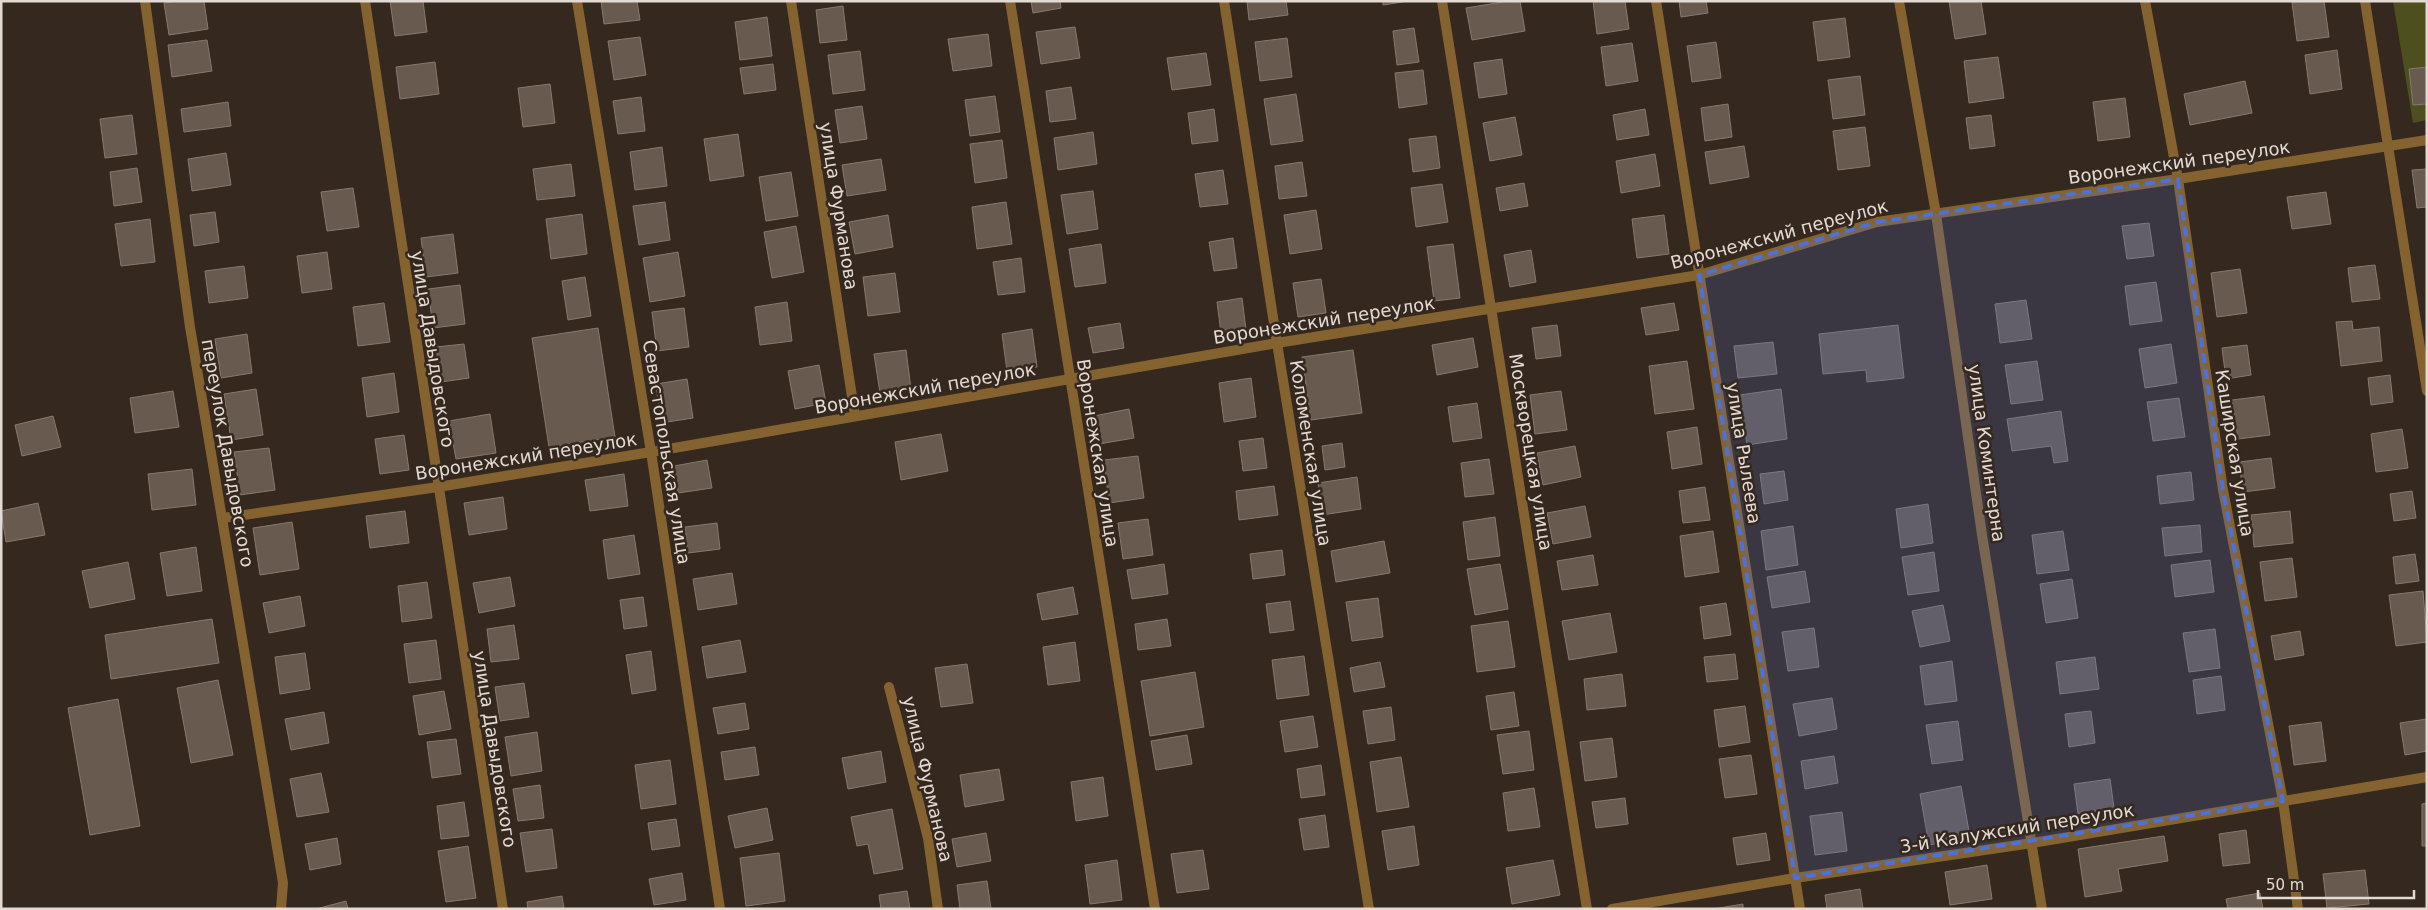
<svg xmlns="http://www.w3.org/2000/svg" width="2428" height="910" viewBox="0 0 2428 910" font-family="'DejaVu Sans',sans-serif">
  <rect width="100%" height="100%" fill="#35281e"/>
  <path fill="#4e4f1e" d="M2393 1H2427V120L2413 123Z"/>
  <g fill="#685a4f" stroke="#88796d">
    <path d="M178 1H204L208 29 169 35 164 3Z"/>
    <path d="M390 1H423L427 32 395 36Z"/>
    <path d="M601 1H637L640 20 604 24Z"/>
    <path d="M1031 1H1060L1061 8 1033 13Z"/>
    <path d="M1247 1H1286L1288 15 1249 20Z"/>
    <path d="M1383 1H1409L1383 5Z"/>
    <path d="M1509 1H1520L1525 31 1472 40 1466 8Z"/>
    <path d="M1593 1H1625L1629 29 1597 34Z"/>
    <path d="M1679 1H1706L1708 13 1681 17Z"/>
    <path d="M1949 1H1981L1986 34 1955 39Z"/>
    <path d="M2324 1 2329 37 2297 41 2292 2Z"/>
    <path d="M843 6 847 40 820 43 816 10Z"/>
    <path d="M767 17 772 56 740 60 735 22Z"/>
    <path d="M1845 18 1850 57 1818 61 1813 22Z"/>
    <path d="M1075 27 1080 58 1041 64 1036 32Z"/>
    <path d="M1414 28 1419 62 1397 65 1393 31Z"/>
    <path d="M988 34 992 66 953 71 948 39Z"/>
    <path d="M640 37 646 75 614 80 608 41Z"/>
    <path d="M1287 38 1292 77 1260 81 1255 42Z"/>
    <path d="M207 40 212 71 172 77 168 45Z"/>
    <path d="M1716 42 1721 78 1692 82 1687 46Z"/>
    <path d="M1632 43 1638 81 1606 86 1601 47Z"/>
    <path d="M2337 50 2342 89 2310 94 2305 55Z"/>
    <path d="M860 51 865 90 833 94 828 55Z"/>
    <path d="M1206 53 1211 85 1172 90 1167 58Z"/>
    <path d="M1998 57 2004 98 1969 103 1964 61Z"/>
    <path d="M1502 59 1507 94 1479 98 1474 63Z"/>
    <path d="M435 62 439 94 400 99 396 67Z"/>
    <path d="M773 64 776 90 744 94 740 68Z"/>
    <path d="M2427 67V104L2413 105 2409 69Z"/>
    <path d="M1423 70 1427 104 1399 108 1395 73Z"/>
    <path d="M1860 76 1865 115 1833 119 1828 80Z"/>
    <path d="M2245 81 2252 113 2190 125 2184 94Z"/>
    <path d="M550 84 555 123 523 127 518 88Z"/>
    <path d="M1071 87 1076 119 1050 122 1046 91Z"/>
    <path d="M1296 94 1303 141 1271 145 1264 99Z"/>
    <path d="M995 96 1000 132 970 136 965 100Z"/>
    <path d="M641 97 645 131 618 134 613 101Z"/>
    <path d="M2125 98 2130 137 2098 141 2093 102Z"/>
    <path d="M228 102 231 126 184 132 181 109Z"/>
    <path d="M1728 104 1732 137 1705 141 1701 108Z"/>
    <path d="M862 106 867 139 840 143 835 110Z"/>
    <path d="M1214 109 1218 141 1192 144 1188 113Z"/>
    <path d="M1645 109 1649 135 1617 140 1613 115Z"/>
    <path d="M132 115 137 154 105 158 100 119Z"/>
    <path d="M1991 115 1995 146 1970 149 1966 118Z"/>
    <path d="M1515 117 1522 155 1490 161 1483 123Z"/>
    <path d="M1865 127 1870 166 1838 170 1833 131Z"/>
    <path d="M1093 132 1097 164 1058 170 1054 138Z"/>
    <path d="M738 134 744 176 710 181 704 139Z"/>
    <path d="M1436 136 1440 168 1413 172 1409 139Z"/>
    <path d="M1002 140 1007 178 975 183 970 144Z"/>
    <path d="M1744 146 1749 177 1710 184 1705 152Z"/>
    <path d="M662 147 667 186 635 190 630 152Z"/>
    <path d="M226 153 231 185 192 191 188 159Z"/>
    <path d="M1655 154 1660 186 1621 193 1616 161Z"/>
    <path d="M881 159 886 190 847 196 842 165Z"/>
    <path d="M1302 162 1307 196 1279 199 1275 166Z"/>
    <path d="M571 164 575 196 537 200 533 169Z"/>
    <path d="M137 168 142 202 114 206 110 172Z"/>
    <path d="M2427 169V207L2417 208 2412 170Z"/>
    <path d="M1223 170 1228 204 1200 207 1195 174Z"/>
    <path d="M791 172 798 216 766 221 759 177Z"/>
    <path d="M1524 183 1528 206 1500 211 1496 188Z"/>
    <path d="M1442 184 1448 222 1416 227 1411 188Z"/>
    <path d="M353 188 359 227 327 231 321 192Z"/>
    <path d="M1093 191 1098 229 1067 234 1061 195Z"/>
    <path d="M2326 192 2331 224 2292 229 2287 197Z"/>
    <path d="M665 202 670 240 639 245 633 206Z"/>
    <path d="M1006 202 1012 244 977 249 972 207Z"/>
    <path d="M1316 210 1322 249 1290 254 1284 215Z"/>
    <path d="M215 212 219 242 194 246 190 215Z"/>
    <path d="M582 214 587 254 551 259 546 219Z"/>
    <path d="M888 215 893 247 855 254 849 222Z"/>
    <path d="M1664 215 1669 254 1637 258 1632 219Z"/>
    <path d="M150 219 155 262 121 266 115 224Z"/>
    <path d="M2149 223 2154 256 2127 259 2122 226Z"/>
    <path d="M796 226 804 272 772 278 764 232Z"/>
    <path d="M453 234 458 273 426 277 421 238Z"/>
    <path d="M1233 238 1237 268 1214 271 1209 242Z"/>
    <path d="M1101 244 1106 283 1075 287 1069 249Z"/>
    <path d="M1453 244 1460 298 1434 301 1427 247Z"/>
    <path d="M1531 250 1536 282 1510 287 1504 255Z"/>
    <path d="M327 252 332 289 302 293 297 256Z"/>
    <path d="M678 252 685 296 650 302 643 258Z"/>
    <path d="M1021 258 1025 292 998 295 993 262Z"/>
    <path d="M2375 265 2380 299 2352 302 2348 268Z"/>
    <path d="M244 266 248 298 209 303 205 271Z"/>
    <path d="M2240 269 2247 313 2217 317 2211 273Z"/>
    <path d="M895 273 900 312 868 316 863 277Z"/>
    <path d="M585 277 591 316 568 320 562 281Z"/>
    <path d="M1321 279 1326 313 1298 317 1293 283Z"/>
    <path d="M2156 282 2162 321 2130 325 2125 286Z"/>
    <path d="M460 285 465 324 433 328 428 289Z"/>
    <path d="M1242 298 1246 330 1221 333 1217 302Z"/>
    <path d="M2026 300 2032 339 2000 343 1995 304Z"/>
    <path d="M787 302 792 341 760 345 755 307Z"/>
    <path d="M384 303 390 342 358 346 353 307Z"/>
    <path d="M1674 303 1679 330 1646 335 1641 308Z"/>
    <path d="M684 308 689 347 657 351 652 312Z"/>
    <path d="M2352 321 2353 330 2379 327 2382 361 2341 366 2336 322Z"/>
    <path d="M1120 323 1124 348 1093 353 1088 328Z"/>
    <path d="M1557 325 1561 356 1536 359 1532 328Z"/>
    <path d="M1898 325 1904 378 1867 382 1866 370 1823 374 1819 334Z"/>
    <path d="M598 328 615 437 549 447 532 338Z"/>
    <path d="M1032 329 1037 367 1007 371 1002 334Z"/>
    <path d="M247 334 252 373 221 378 215 339Z"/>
    <path d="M1473 338 1478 367 1437 375 1432 345Z"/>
    <path d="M1773 342 1777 374 1738 378 1734 346Z"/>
    <path d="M464 344 469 378 441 382 436 347Z"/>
    <path d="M2171 344 2177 383 2145 388 2139 349Z"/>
    <path d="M2247 345 2251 375 2226 379 2222 348Z"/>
    <path d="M906 350 911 389 880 393 874 354Z"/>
    <path d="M1353 350 1362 413 1311 420 1302 357Z"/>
    <path d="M1687 361 1694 409 1655 414 1649 366Z"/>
    <path d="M2037 361 2043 400 2011 404 2005 365Z"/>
    <path d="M819 365 826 403 795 409 788 371Z"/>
    <path d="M394 373 399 412 367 417 362 378Z"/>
    <path d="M2390 375 2393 402 2371 405 2368 378Z"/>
    <path d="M1251 378 1256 417 1224 422 1219 383Z"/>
    <path d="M687 379 693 418 661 423 656 384Z"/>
    <path d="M256 389 263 435 231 440 224 394Z"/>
    <path d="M1781 389 1787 439 1747 445 1740 395Z"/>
    <path d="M173 391 179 427 135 433 130 398Z"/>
    <path d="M1561 391 1567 430 1535 434 1530 395Z"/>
    <path d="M2264 396 2270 435 2238 439 2232 400Z"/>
    <path d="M2179 398 2185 437 2153 441 2147 402Z"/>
    <path d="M1477 403 1482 438 1453 442 1448 407Z"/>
    <path d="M1129 409 1134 438 1099 444 1094 416Z"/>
    <path d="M2061 411 2068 461 2054 463 2051 446 2012 451 2007 419Z"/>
    <path d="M490 414 496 453 456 459 449 421Z"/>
    <path d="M53 416 61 447 22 456 15 425Z"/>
    <path d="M1697 427 1702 464 1672 469 1667 432Z"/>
    <path d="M2402 429 2408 468 2376 472 2371 434Z"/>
    <path d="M941 434 948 471 901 480 895 442Z"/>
    <path d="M404 435 409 470 380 474 375 439Z"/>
    <path d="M1263 438 1267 468 1243 471 1239 441Z"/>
    <path d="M1342 443 1345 467 1325 470 1322 446Z"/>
    <path d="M1575 446 1581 477 1543 485 1537 453Z"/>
    <path d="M269 448 275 490 240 495 234 452Z"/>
    <path d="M1138 456 1144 498 1109 503 1104 460Z"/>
    <path d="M2271 458 2275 488 2243 492 2239 462Z"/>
    <path d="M1489 459 1494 494 1465 497 1461 463Z"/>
    <path d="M707 460 712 488 678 493 674 466Z"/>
    <path d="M192 469 196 505 152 510 148 474Z"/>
    <path d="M1784 471 1788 500 1764 504 1760 474Z"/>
    <path d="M2191 472 2194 500 2160 504 2157 476Z"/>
    <path d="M624 474 628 506 590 511 585 480Z"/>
    <path d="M1357 477 1361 509 1322 515 1318 483Z"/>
    <path d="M1274 486 1278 515 1239 520 1236 491Z"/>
    <path d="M1705 487 1710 520 1683 523 1679 491Z"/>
    <path d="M2412 491 2416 518 2394 521 2390 494Z"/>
    <path d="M503 497 507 529 469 535 464 503Z"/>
    <path d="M38 503 45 535 6 542 1 511Z"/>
    <path d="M1928 504 1933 543 1901 548 1896 509Z"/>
    <path d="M1585 506 1591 537 1553 544 1547 513Z"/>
    <path d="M405 511 409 543 370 548 366 516Z"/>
    <path d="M2290 511 2293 543 2254 547 2251 515Z"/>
    <path d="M1495 517 1500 556 1468 560 1463 522Z"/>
    <path d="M1148 519 1153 555 1123 559 1118 523Z"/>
    <path d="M292 522 299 569 260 575 253 528Z"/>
    <path d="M717 523 720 549 688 553 685 527Z"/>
    <path d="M2200 525 2202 552 2165 556 2162 528Z"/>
    <path d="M1793 526 1798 565 1766 570 1761 531Z"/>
    <path d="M1713 531 1719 572 1685 577 1680 536Z"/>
    <path d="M2063 531 2069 570 2037 574 2032 535Z"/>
    <path d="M634 535 640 574 608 579 603 540Z"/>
    <path d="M1384 541 1390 573 1336 582 1331 551Z"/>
    <path d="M196 547 202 591 167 596 160 553Z"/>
    <path d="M1282 550 1285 575 1253 579 1250 554Z"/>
    <path d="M1934 552 1939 591 1908 595 1902 557Z"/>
    <path d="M2415 554 2419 581 2396 584 2393 557Z"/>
    <path d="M1593 555 1598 585 1562 590 1557 561Z"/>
    <path d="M2292 558 2297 597 2265 601 2260 562Z"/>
    <path d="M2210 560 2214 592 2175 597 2171 565Z"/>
    <path d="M128 562 135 599 90 608 82 571Z"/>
    <path d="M1164 564 1168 594 1132 599 1127 570Z"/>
    <path d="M1500 564 1508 609 1475 615 1467 569Z"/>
    <path d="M1805 571 1810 602 1772 608 1767 577Z"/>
    <path d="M732 573 737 604 698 610 693 579Z"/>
    <path d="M510 577 515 606 479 613 473 583Z"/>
    <path d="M2072 579 2078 618 2046 623 2040 584Z"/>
    <path d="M427 582 432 618 402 622 398 586Z"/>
    <path d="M1073 587 1078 614 1042 620 1037 594Z"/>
    <path d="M2423 591 2427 642 2396 646 2389 595Z"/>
    <path d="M300 596 305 626 269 633 263 603Z"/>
    <path d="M643 597 647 626 624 629 620 600Z"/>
    <path d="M1378 598 1383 637 1352 641 1346 602Z"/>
    <path d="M1290 601 1294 630 1270 633 1266 604Z"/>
    <path d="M1726 603 1731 635 1704 639 1700 607Z"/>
    <path d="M1943 605 1950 641 1920 647 1912 611Z"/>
    <path d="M1610 613 1617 652 1569 660 1562 621Z"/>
    <path d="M212 619 219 663 111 679 105 635Z"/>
    <path d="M1167 619 1171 646 1138 650 1135 624Z"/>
    <path d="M1508 621 1515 667 1477 672 1471 626Z"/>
    <path d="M514 625 519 659 491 662 487 629Z"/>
    <path d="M1814 628 1819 667 1788 671 1782 632Z"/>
    <path d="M2215 629 2220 668 2189 672 2183 633Z"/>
    <path d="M2300 631 2304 655 2275 660 2271 636Z"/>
    <path d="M436 640 441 679 409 683 404 644Z"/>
    <path d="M740 640 746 672 707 678 702 647Z"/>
    <path d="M1075 642 1080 681 1048 685 1043 647Z"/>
    <path d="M651 651 656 690 632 694 626 655Z"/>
    <path d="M305 653 310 689 280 694 275 657Z"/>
    <path d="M1735 654 1738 679 1707 682 1704 657Z"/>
    <path d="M1304 656 1309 695 1277 699 1272 660Z"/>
    <path d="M2095 657 2099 689 2060 694 2056 662Z"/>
    <path d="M1952 661 1957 701 1925 705 1920 666Z"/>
    <path d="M1380 662 1385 687 1354 692 1350 668Z"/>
    <path d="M967 664 973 703 941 707 935 668Z"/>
    <path d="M1195 672 1204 727 1150 736 1141 681Z"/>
    <path d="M1622 674 1626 706 1587 710 1584 679Z"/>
    <path d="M2221 676 2225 710 2197 714 2193 680Z"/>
    <path d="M218 680 233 755 191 763 177 688Z"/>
    <path d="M524 683 529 717 500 721 495 687Z"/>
    <path d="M444 691 451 729 419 735 413 696Z"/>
    <path d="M1514 692 1519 726 1491 730 1486 696Z"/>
    <path d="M1832 698 1837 729 1799 736 1793 704Z"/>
    <path d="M118 699 140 826 90 835 68 708Z"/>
    <path d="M745 703 749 729 718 734 713 708Z"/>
    <path d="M1745 706 1750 742 1719 747 1714 710Z"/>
    <path d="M1391 707 1395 740 1368 744 1363 711Z"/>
    <path d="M2091 711 2095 743 2069 747 2065 714Z"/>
    <path d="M324 712 329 743 291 750 285 719Z"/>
    <path d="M1313 716 1318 747 1285 752 1280 721Z"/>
    <path d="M2427 719V751L2405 755 2400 723Z"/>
    <path d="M1958 721 1963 760 1932 764 1926 725Z"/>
    <path d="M2321 722 2326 761 2294 765 2289 726Z"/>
    <path d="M1529 731 1534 770 1503 774 1497 735Z"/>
    <path d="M537 732 542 771 511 776 505 737Z"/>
    <path d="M1187 735 1192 764 1156 770 1151 741Z"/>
    <path d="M1612 738 1617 777 1585 781 1580 742Z"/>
    <path d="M456 739 461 774 432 778 427 742Z"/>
    <path d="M755 747 759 775 725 780 721 752Z"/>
    <path d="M881 751 886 782 848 789 842 758Z"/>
    <path d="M1751 755 1757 794 1725 798 1719 759Z"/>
    <path d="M1834 756 1838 783 1805 789 1801 761Z"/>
    <path d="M1401 757 1409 807 1377 812 1370 762Z"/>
    <path d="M670 760 676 804 641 809 635 765Z"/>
    <path d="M1321 765 1325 795 1301 798 1297 769Z"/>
    <path d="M999 769 1004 800 965 807 960 775Z"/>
    <path d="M321 773 329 812 297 817 290 779Z"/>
    <path d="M1103 777 1108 816 1076 821 1071 782Z"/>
    <path d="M2110 779 2114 808 2078 814 2074 784Z"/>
    <path d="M540 785 544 818 518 821 513 789Z"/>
    <path d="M1961 786 1970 837 1929 845 1920 794Z"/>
    <path d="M1534 788 1540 827 1508 831 1503 793Z"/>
    <path d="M1625 798 1628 824 1596 828 1592 802Z"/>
    <path d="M464 802 469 836 441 839 437 806Z"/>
    <path d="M2427 803V846H2422V804Z"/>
    <path d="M767 808 773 840 735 848 728 816Z"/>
    <path d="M892 809 903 869 874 874 868 844 857 846 851 817Z"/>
    <path d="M1842 812 1847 851 1815 855 1810 816Z"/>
    <path d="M1325 815 1329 847 1304 850 1299 819Z"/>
    <path d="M676 819 680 846 652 850 648 823Z"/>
    <path d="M1414 826 1419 865 1388 870 1382 831Z"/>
    <path d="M552 829 557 868 526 872 520 833Z"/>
    <path d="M2246 830 2250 863 2223 866 2219 834Z"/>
    <path d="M986 833 991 861 957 867 952 839Z"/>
    <path d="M1766 833 1770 860 1737 865 1733 838Z"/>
    <path d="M2164 836 2168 861 2118 869 2122 891 2085 897 2078 849Z"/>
    <path d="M337 838 341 864 310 870 305 844Z"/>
    <path d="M468 846 476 898 446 902 438 851Z"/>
    <path d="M1203 850 1209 889 1177 893 1171 854Z"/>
    <path d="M779 853 785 901 746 906 740 858Z"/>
    <path d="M1117 860 1122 900 1090 904 1085 865Z"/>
    <path d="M1553 860 1560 895 1512 904 1506 868Z"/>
    <path d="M1987 865 1992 899 1950 905 1945 872Z"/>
    <path d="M2365 870 2369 904 2327 908 2323 874Z"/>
    <path d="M682 873 686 900 654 905 649 879Z"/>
    <path d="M987 881 991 909H960L957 885Z"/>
    <path d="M1860 889 1863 909H1827L1825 895Z"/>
    <path d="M907 891 910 909H881L879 895Z"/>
    <path d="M2260 893 2263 909H2228L2226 899Z"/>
    <path d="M562 896 564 909H528L527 902Z"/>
    <path d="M346 901 348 909H316Z"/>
    <path d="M1743 904V909H1713Z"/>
  </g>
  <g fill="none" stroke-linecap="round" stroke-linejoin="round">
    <g stroke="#856330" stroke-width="10">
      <path d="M145 1 190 327 283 883 281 909"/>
      <path d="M365 1 503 909"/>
      <path d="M577 1 651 452 720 909"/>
      <path d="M791 1 855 416"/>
      <path d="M1010 1 1155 909"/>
      <path d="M1224 1 1277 343 1369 909"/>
      <path d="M1442 1 1587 909"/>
      <path d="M1656 1 1800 909"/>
      <path d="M2145 1 2178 179 2223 490 2283 801 2298 909"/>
      <path d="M2365 1 2427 391"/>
      <path d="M223 518 438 487 651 452 1277 343 1699 275 1877 222 2178 179 2427 140"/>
      <path d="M889 687 928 838 938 909"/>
      <path d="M1612 909 1795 878 2032 843 2427 777"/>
    </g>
    <path stroke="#856330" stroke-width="10" d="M1899 1 1936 214 1982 535 2042 909"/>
  </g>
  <path fill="#4e71d7" fill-opacity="0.2" stroke="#4e71d7" stroke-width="4" stroke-dasharray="10 6" stroke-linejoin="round" d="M2178 179 2223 490 2283 801 1795 878 1699 275 1877 222Z"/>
  <g text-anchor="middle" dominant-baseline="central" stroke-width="5" stroke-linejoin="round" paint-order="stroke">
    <g font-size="18" fill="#e3dad4" stroke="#35281e">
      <text transform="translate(2179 162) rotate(-8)">Воронежский переулок</text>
      <text transform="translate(839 206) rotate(81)">улица Фурманова</text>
      <text transform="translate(1779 234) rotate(-15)">Воронежский переулок</text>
      <text transform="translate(1324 320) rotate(-9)">Воронежский переулок</text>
      <text transform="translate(433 349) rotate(81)">улица Давыдовского</text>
      <text transform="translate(925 388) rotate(-10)">Воронежский переулок</text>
      <text transform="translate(667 452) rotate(81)">Севастопольская улица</text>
      <text transform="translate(1531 452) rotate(81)">Москворецкая улица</text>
      <text transform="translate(228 453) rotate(80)">переулок Давыдовского</text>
      <text transform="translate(1098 453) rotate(81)">Воронежская улица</text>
      <text transform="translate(1311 453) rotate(81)">Коломенская улица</text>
      <text transform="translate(1744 453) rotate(81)">улица Рылеева</text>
      <text transform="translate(1987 453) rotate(82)">улица Коминтерна</text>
      <text transform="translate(2235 453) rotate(81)">Каширская улица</text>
      <text transform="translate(526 456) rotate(-9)">Воронежский переулок</text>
      <text transform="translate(495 749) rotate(81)">улица Давыдовского</text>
      <text transform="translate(928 779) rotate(77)">улица Фурманова</text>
      <text transform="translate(2017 828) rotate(-9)">3-й Калужский переулок</text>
    </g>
  </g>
  <rect width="2428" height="910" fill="none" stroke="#e3dad4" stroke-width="5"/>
  <path d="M2258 890v8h156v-8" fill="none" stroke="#e3dad4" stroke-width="2.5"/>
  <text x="2266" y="890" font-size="15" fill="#e3dad4" stroke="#35281e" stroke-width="4" paint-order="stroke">50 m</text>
</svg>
